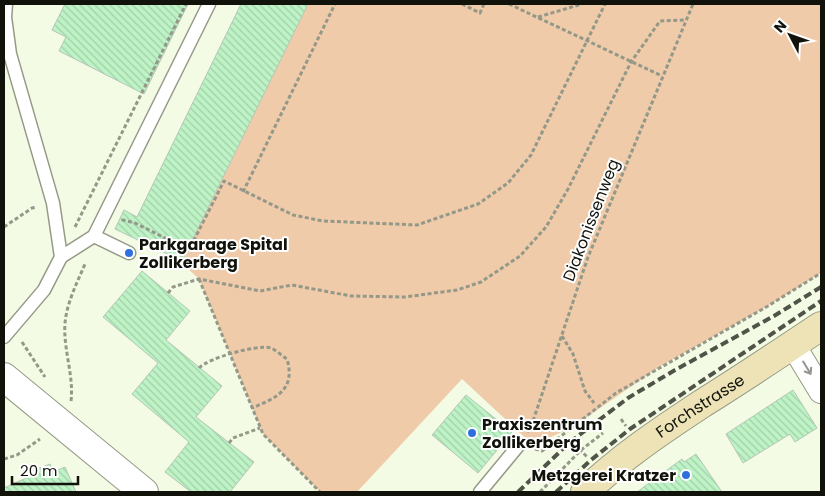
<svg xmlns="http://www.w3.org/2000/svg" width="825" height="496" viewBox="0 0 825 496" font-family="Poppins,sans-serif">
  <defs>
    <pattern id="building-back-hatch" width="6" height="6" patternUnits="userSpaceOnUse" patternTransform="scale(1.25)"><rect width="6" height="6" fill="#bef3c6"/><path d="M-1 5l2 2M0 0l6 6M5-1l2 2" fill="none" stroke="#a2cfa9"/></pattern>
  </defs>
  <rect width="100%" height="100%" fill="#f4fbe5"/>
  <path fill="#efcba9" d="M308 4H821V273L768 306 661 366 571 428 533 445 462 379 357 492H320L263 434 199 279 186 267 182 261Z"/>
  <g fill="url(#building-back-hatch)" stroke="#b4c7b6">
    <path d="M65 4H188L144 94 59 51 66 37 52 30Z"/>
    <path d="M241 4H308L182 261 115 229 124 210 137 217Z"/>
    <path d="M142 271 190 311 166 340 222 386 196 417 254 462 230 492H191L165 472 189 442 132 394 158 363 103 317Z"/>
    <path d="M793 390 817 428 795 442 790 434 743 463 726 434Z"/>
    <path d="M466 395 512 432 478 473 432 435Z"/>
    <path d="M696 454 722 492H637L682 459 684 462Z"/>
    <path d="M50 464 53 472 65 467 76 492H4V488L35 474 34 470Z"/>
  </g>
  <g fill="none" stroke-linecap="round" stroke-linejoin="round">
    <g stroke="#949a86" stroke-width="15">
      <g id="service">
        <path d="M94 236 129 253"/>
        <path d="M61 257 94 236 209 4"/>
        <path d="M4 337 44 290 61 257 53 203 10 54 5 17 6 4"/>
        <path d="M480 492 518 446"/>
      </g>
    </g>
    <g stroke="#949a86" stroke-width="26">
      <path id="minor" d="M793 345 821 391"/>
    </g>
    <g stroke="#949a86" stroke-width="30">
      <path id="tertiary" d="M4 377 144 492"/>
    </g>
    <g stroke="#949a86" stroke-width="30">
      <g id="secondary">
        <path id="s1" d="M585 492C620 458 662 430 703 403 743 378 782 352 821 326"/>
      </g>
    </g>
    <g stroke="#939888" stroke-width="3" stroke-dasharray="4 2.5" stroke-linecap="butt">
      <path d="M462 4 480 13 484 4"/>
      <path d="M509 4 662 76"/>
      <path d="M538 17 582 4"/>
      <path d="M243 192 335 4"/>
      <path d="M122 221 123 220 135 223 189 250 224 181 293 215 323 221 417 225 478 204 508 183 531 155 605 4"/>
      <path d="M4 227 32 208 37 207"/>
      <path d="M75 227 186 4"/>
      <path d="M199 279 263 434 320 492"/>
      <path d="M168 293 173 287 199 279 260 291 292 285 351 296 405 297 457 290 481 282 520 256 546 227 568 189 631 62 660 21 686 20"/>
      <path d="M562 336 573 354 585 391 594 403"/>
      <path d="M22 342 45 377"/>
      <path d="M199 368C208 358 258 344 271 348 276 350 282 356 287 359 296 390 276 398 252 408"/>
      <path d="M71 401C74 375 63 349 65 323 67 302 77 283 85 264"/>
      <path d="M621 419 626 426"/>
      <path d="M527 432 531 427 588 257 693 4"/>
      <path d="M229 443 233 438 260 428"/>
      <path d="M575 444 587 457"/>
      <path d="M535 449 542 451 616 393 768 306 821 273"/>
      <path d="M4 459 17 455 40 439"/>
      <path d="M540 492 581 450 603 433"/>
    </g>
    <use href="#service" stroke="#fff" stroke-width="12"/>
    <use href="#minor" stroke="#fff" stroke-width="24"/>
    <use href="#tertiary" stroke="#fff" stroke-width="28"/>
    <use href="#secondary" stroke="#ede3b7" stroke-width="28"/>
    <g stroke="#505347" stroke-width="4" stroke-dasharray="8 4" stroke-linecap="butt">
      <path d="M518 492 570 442 628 398 675 370 774 316 821 287"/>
      <path d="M556 492 591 460 630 429 821 301"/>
    </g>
  </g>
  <defs><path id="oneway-shaft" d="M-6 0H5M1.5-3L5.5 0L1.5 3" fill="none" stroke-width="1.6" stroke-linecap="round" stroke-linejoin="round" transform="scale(1.25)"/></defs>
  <use stroke="#949591" href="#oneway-shaft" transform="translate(807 368) rotate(59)"/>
  <g fill="#3070de" stroke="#fff" stroke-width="2">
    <circle cx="129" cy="253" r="5"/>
    <circle cx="472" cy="433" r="5"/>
    <circle cx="686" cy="475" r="5"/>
  </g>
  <g text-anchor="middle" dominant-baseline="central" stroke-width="4" stroke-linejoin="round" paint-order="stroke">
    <g font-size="16" fill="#11130b" stroke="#fff">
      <text transform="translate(591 220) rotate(-69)">Diakonissenweg</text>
      <text stroke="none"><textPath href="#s1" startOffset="144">Forchstrasse</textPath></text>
    </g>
    <g font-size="16" font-weight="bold" fill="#11130b" stroke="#fff" text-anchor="start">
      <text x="139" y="244">Parkgarage Spital<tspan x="139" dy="18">Zollikerberg</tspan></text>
      <text x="482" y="424">Praxiszentrum<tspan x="482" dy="18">Zollikerberg</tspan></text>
      <text x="676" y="475" text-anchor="end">Metzgerei Kratzer</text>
    </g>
  </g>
  <rect width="825" height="496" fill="none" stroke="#11130b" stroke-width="10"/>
  <g transform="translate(790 35) rotate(311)" stroke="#ffffff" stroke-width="4" paint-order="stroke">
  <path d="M0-4L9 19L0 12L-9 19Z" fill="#11130b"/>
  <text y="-8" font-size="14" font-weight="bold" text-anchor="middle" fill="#11130b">N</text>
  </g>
  <path d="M12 476v8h66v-8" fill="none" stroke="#11130b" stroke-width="2.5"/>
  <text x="20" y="476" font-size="15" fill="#11130b" stroke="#ffffff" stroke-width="4" paint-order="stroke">20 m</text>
</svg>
